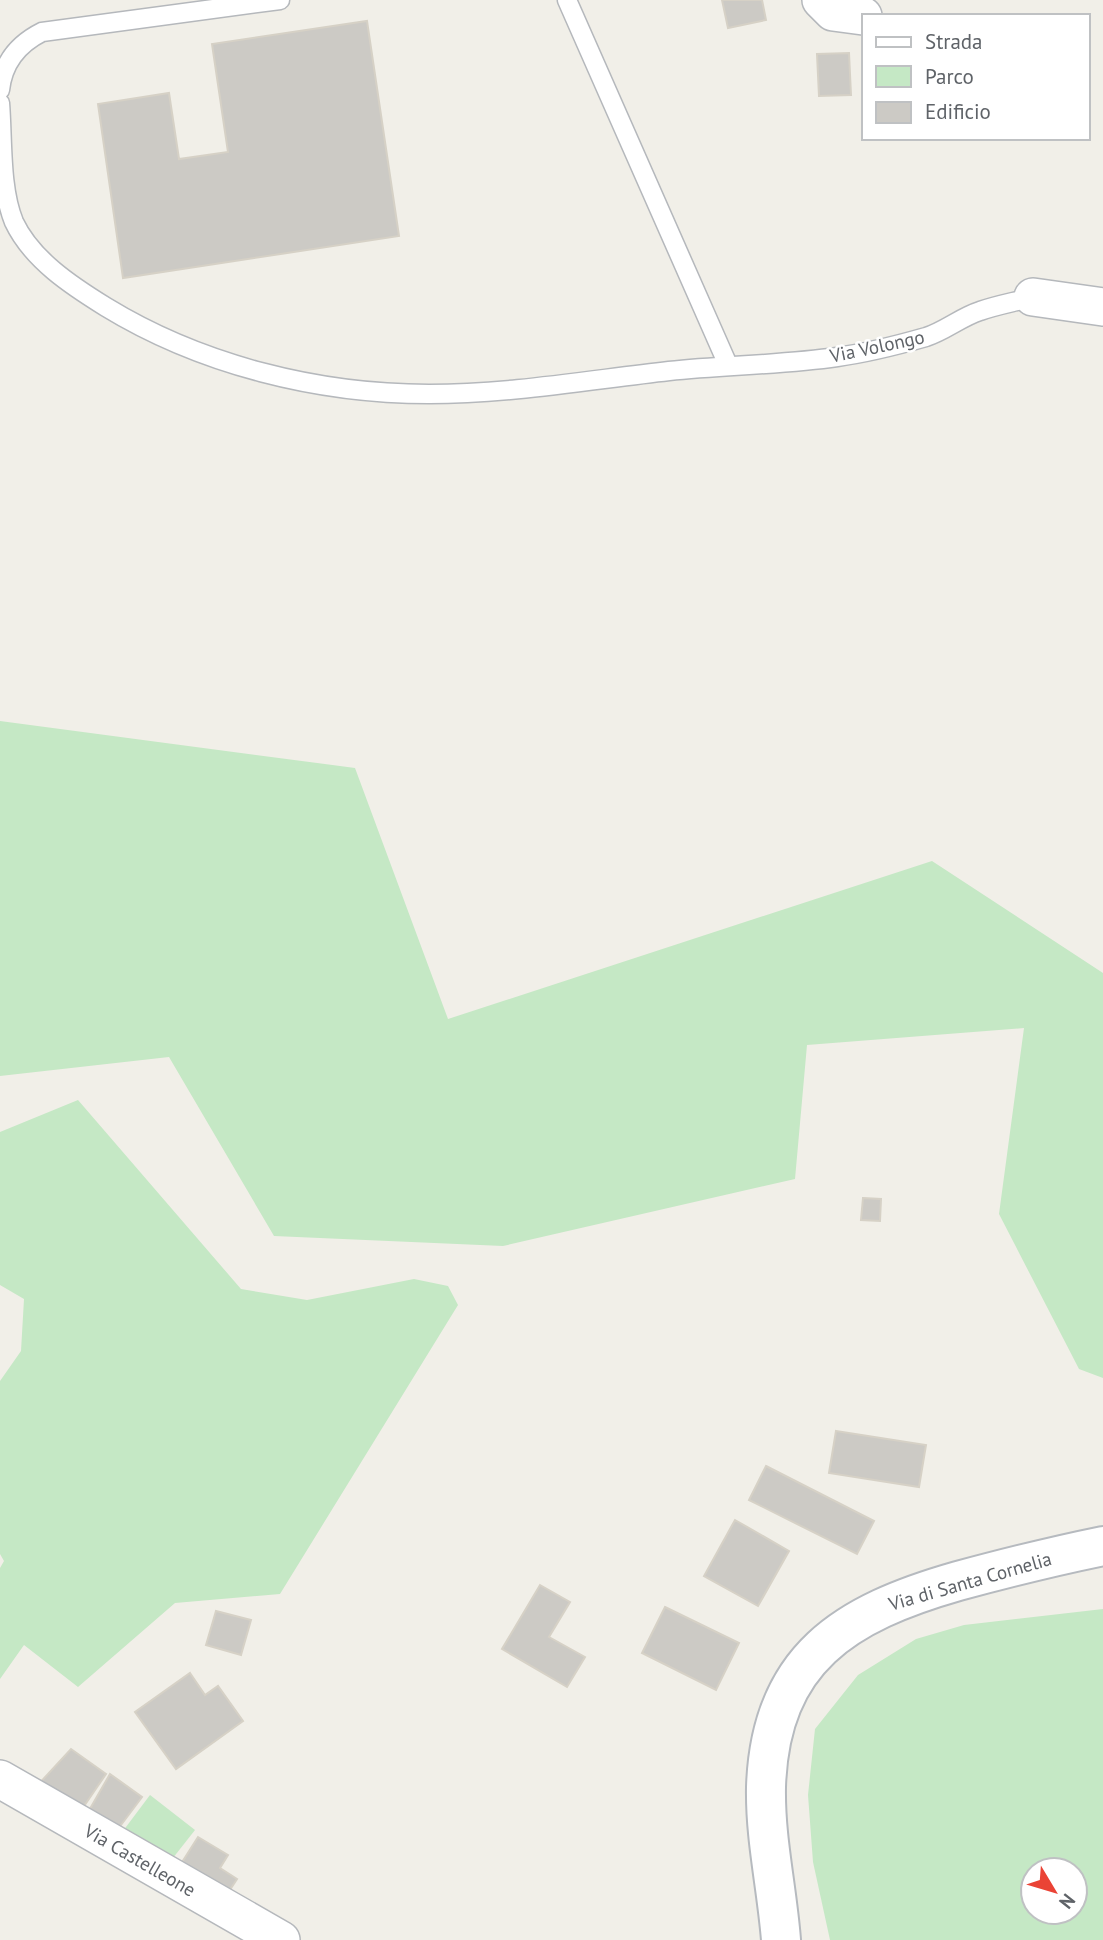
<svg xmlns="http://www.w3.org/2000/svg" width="1103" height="1940" viewBox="0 0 1103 1940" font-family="'PT Sans',sans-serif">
  <rect width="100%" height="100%" fill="#f1efe8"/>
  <g fill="#c5e8c5" fill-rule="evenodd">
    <path d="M0 721 355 768 448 1019 932 861 1103 973V1378L1079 1369 999 1214 1024 1028 807 1045 795 1179 503 1246 274 1236 169 1057 0 1076Z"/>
    <path d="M78 1100 241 1289 307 1300 414 1279 448 1286 458 1305 280 1594 175 1603 78 1687 24 1645 0 1679V1568L4 1561 0 1554V1381L21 1351 24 1299 0 1285V1132Z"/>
    <path d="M1103 1609V1940H830L813 1862 808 1795 815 1729 858 1675 916 1639 964 1625ZM1075 1870V1912H1033V1870Z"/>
    <path d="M150 1795 195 1830 169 1863 120 1835Z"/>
  </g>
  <g fill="#cccac5" stroke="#d6d1c6" stroke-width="2">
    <path d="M722 0H762L766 20 728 28Z"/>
    <path d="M367 21 399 236 123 278 98 104 169 93 179 159 228 152 212 44Z"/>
    <path d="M849 53 851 95 819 96 817 54Z"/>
    <path d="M863 1198 881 1199 880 1221 861 1220Z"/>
    <path d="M836 1431 926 1445 919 1487 829 1473Z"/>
    <path d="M766 1466 874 1521 857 1554 749 1500Z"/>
    <path d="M735 1520 789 1551 758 1606 704 1576Z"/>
    <path d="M540 1585 570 1602 549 1637 585 1657 567 1687 502 1649Z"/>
    <path d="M665 1607 739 1643 716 1690 642 1653Z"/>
    <path d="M216 1611 251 1620 241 1655 206 1645Z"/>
    <path d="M190 1673 205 1695 218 1686 243 1721 176 1769 135 1712Z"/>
    <path d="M71 1749 106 1774 80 1812 36 1787Z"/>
    <path d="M110 1774 142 1797 115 1833 87 1814Z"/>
    <path d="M198 1837 228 1855 220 1868 237 1879 226 1896 179 1867Z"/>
  </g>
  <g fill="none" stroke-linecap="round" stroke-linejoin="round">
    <g stroke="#b5b8bc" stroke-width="21">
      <g id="lane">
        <path d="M567 0 728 365"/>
        <path d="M0 90C3 62 18 44 42 32L280 0"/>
        <path d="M0 103C3 140 0 188 14 222 32 260 72 286 106 307 201 365 318 394 429 394 509 394 589 380 669 371 725 365 782 365 837 357 866 353 898 345 926 337 945 331 961 317 980 311 997 305 1015 302 1033 297"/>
      </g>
    </g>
    <g stroke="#b5b8bc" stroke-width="40">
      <g id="street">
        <path d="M821 0 833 12 863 16"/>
        <path d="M1033 297 1103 307"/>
        <path d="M0 1779 281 1940"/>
      </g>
    </g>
    <g stroke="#b6babf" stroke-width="42">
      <path id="secondary" d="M781 1940C777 1888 765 1839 766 1787 770 1658 846 1613 958 1581 1006 1568 1054 1556 1103 1546"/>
    </g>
    <use href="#lane" stroke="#fff" stroke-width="18"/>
    <use href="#street" stroke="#fff" stroke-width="37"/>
    <use href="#secondary" stroke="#fff" stroke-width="38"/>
  </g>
  <g text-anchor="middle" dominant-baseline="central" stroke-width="5" stroke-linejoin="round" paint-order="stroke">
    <g font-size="19" fill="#5f6368" stroke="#fff">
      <text transform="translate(877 346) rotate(-12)">Via Volongo</text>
      <text transform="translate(970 1581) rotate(-16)">Via di Santa Cornelia</text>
      <text transform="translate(140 1860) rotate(30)">Via Castelleone</text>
    </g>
  </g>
  <rect x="862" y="14" width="228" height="126" fill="#ffffff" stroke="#bfc1c3" stroke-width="2"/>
  <rect x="876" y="37" width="35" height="10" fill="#ffffff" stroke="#bfc1c3" stroke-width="2"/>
  <text x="925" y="49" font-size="21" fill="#5f6368">Strada</text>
  <rect x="876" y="66" width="35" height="21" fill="#c5e8c5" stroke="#bfc1c3" stroke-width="2"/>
  <text x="925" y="84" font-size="21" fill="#5f6368">Parco</text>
  <rect x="876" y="102" width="35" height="21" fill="#cccac5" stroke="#bfc1c3" stroke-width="2"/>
  <text x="925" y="119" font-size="21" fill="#5f6368">Edificio</text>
  <g transform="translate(1054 1891) rotate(128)"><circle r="33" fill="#ffffff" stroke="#bfc1c3" stroke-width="2"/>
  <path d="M0-5L12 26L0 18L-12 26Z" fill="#ea4335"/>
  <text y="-10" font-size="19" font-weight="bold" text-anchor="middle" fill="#5f6368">N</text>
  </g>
</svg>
